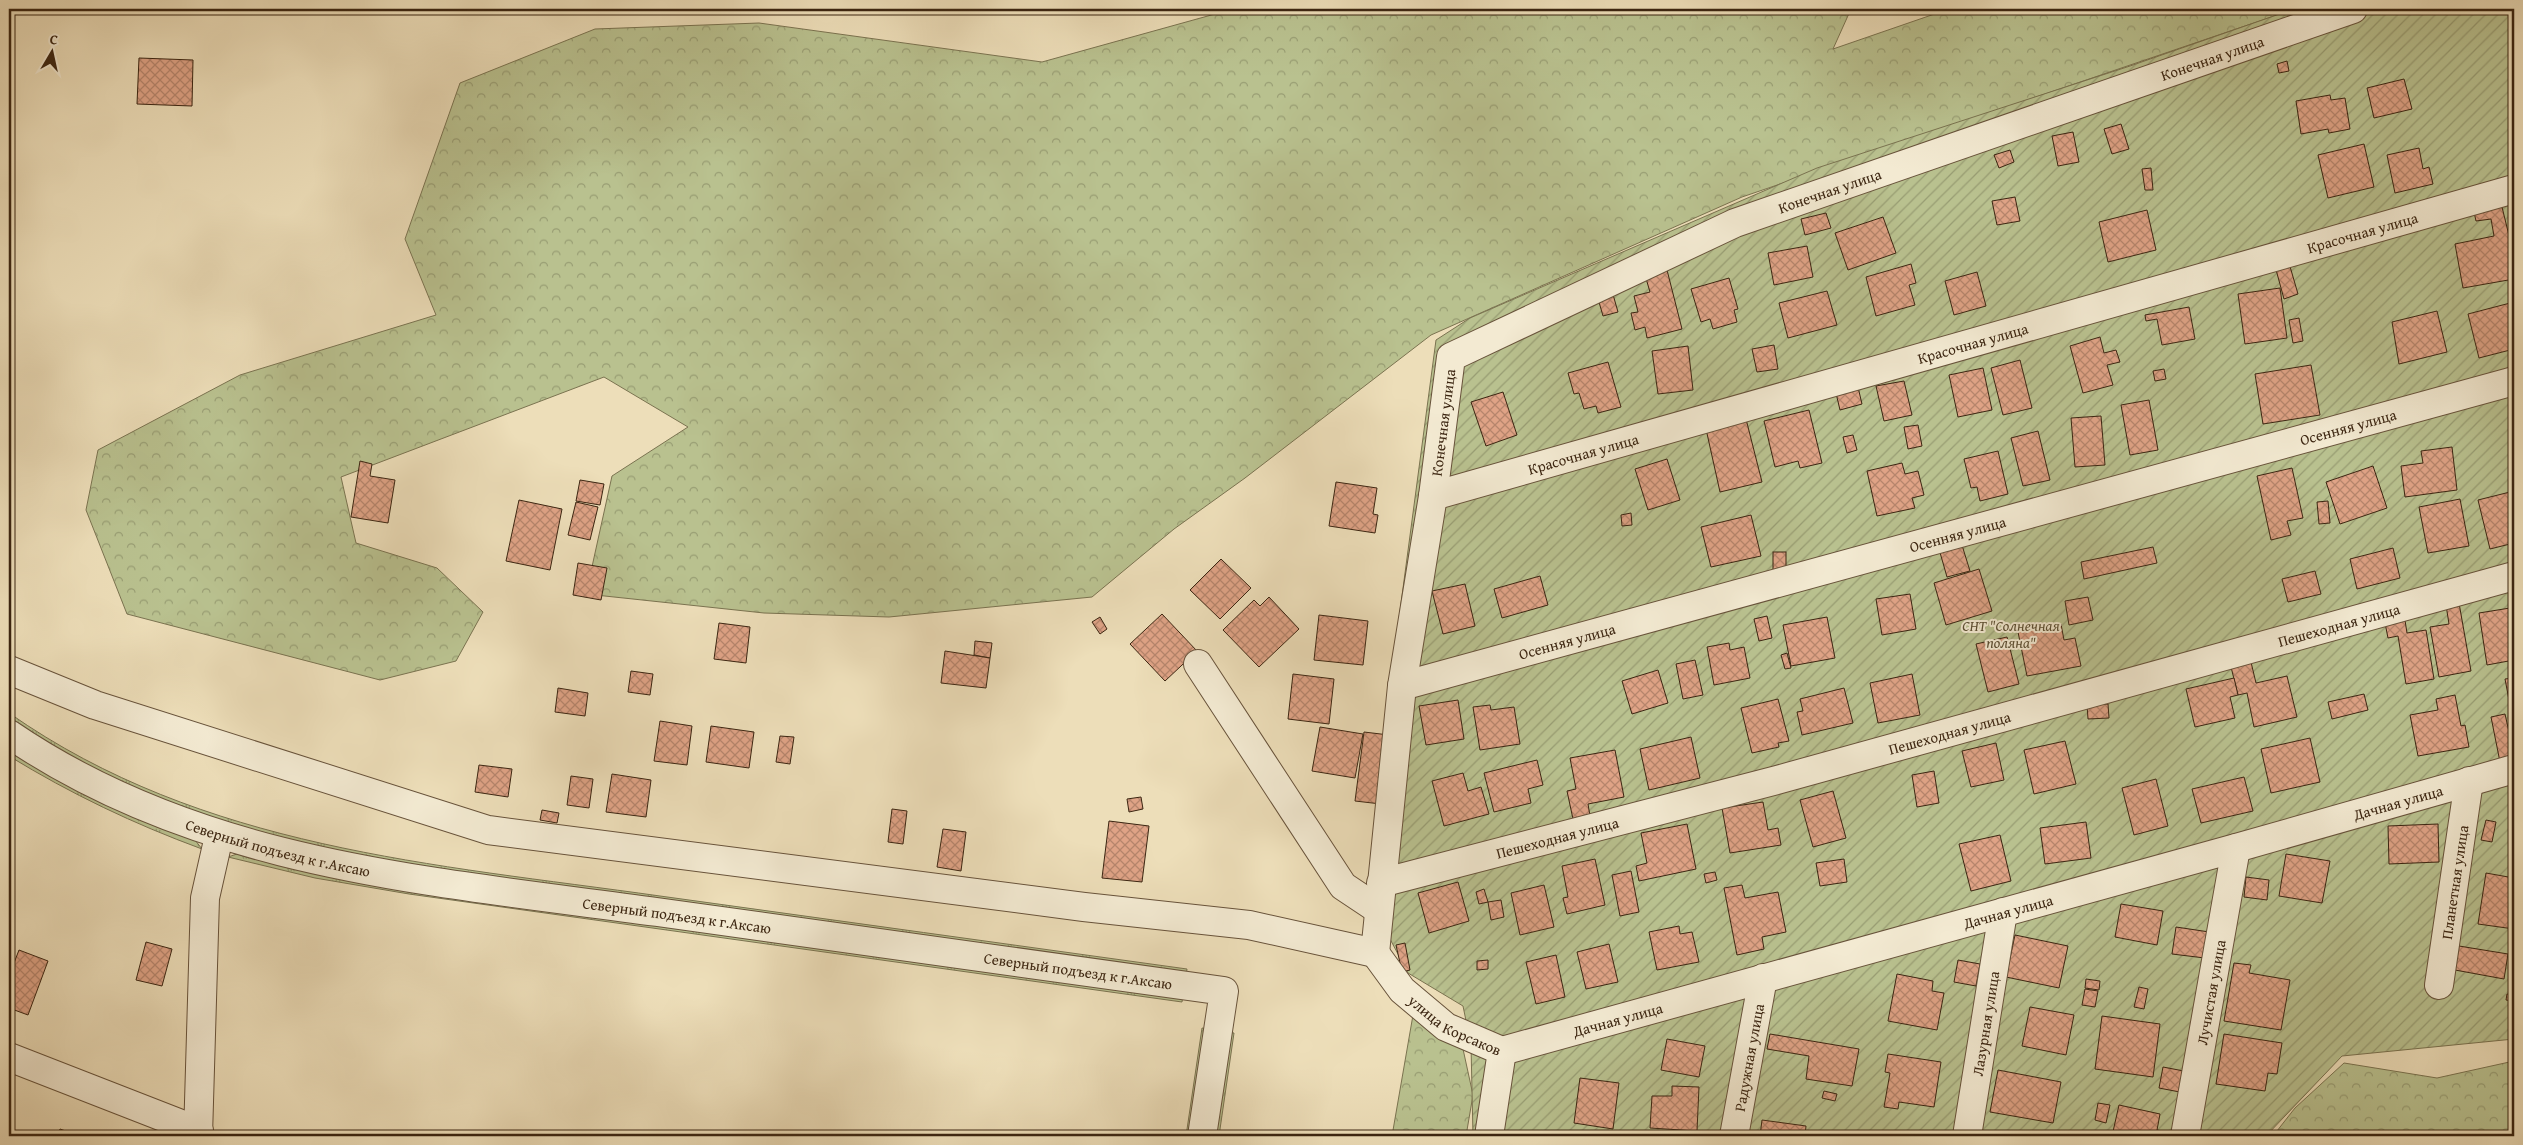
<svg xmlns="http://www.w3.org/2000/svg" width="2523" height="1145" viewBox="0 0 2523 1145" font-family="'Gentium Book Plus',serif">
  <defs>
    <pattern id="grass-tufts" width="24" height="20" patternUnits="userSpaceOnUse" patternTransform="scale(1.25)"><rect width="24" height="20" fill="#b9c18f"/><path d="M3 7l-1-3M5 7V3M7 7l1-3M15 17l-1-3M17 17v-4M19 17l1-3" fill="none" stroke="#989d73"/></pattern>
    <pattern id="forest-crowns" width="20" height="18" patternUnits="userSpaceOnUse" patternTransform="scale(1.25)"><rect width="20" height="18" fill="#b9c18f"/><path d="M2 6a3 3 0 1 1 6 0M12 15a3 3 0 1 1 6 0" fill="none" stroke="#989d73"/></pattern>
    <pattern id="garden-furrows" width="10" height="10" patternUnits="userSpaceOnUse" patternTransform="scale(1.25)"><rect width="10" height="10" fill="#b9c18f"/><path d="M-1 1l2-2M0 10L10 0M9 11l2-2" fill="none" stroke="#989d73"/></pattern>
    <pattern id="building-cross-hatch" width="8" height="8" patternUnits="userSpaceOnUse" patternTransform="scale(1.25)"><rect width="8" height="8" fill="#dfa386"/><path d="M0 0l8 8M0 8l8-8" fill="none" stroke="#b6856c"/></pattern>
  </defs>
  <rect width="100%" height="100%" fill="#eddeb9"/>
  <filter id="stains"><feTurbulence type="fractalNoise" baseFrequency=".004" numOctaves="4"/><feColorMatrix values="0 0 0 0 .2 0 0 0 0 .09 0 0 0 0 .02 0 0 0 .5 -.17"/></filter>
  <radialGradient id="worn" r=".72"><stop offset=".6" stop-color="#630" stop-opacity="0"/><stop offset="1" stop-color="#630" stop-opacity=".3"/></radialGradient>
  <g fill="url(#grass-tufts)" stroke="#7a7350">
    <path d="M9 713C203 849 433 864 660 896 836 920 1011 945 1187 969L1186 976 433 871 268 838 125 788 9 721Z"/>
    <path d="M9 748 141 819 195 840 202 849C134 824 71 794 9 756Z"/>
    <path d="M237 854 1183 995 1182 1002 409 894 315 878 228 857Z"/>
    <path d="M1202 1028 1208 1029 1192 1136H1186Z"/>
    <path d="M1228 1032 1234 1033 1219 1136H1212Z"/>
  </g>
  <g fill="url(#forest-crowns)" stroke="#7a7350">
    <path d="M1233 9H1851L1833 49 1949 9H2295L1742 197 1431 335 1245 478 1174 529 1092 597 889 617 764 613 586 594 612 476 688 427 604 377 341 477 356 543 437 568 483 612 456 661 380 680 127 614 86 510 98 450 240 375 436 315 405 239 460 83 595 29 759 23 1042 62Z"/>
    <path d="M1413 1015 1463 1049 1473 1095 1466 1136H1392Z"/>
    <path d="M2514 1061V1136H2273L2295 1108 2344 1063 2437 1078Z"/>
  </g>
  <path fill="url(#garden-furrows)" stroke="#7a7350" d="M2294 9H2514V1039L2342 1056 2266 1136H1473L1471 1045 1463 1006 1408 973 1371 903 1394 656 1436 340 1470 318 1817 168 2130 66Z"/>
  <g fill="url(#building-cross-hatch)" stroke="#3b2511">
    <path d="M139 58 193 60 192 106 137 104Z"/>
    <path d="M2287 61 2289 71 2279 73 2277 64Z"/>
    <path d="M2404 79 2412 109 2374 118 2367 88Z"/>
    <path d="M2330 95 2331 100 2345 98 2350 129 2329 133 2328 129 2301 134 2296 101Z"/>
    <path d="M2121 124 2129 149 2112 154 2104 129Z"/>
    <path d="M2073 132 2079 162 2058 166 2052 136Z"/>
    <path d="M2364 144 2374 187 2328 198 2318 155Z"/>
    <path d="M2419 148 2423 169 2429 167 2433 184 2395 193 2387 155Z"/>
    <path d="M2010 150 2014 162 1999 168 1994 155Z"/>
    <path d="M2151 168 2153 190H2145L2142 169Z"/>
    <path d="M2015 197 2020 221 1997 225 1992 201Z"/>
    <path d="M2502 207 2514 256V279L2463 288 2455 244 2494 236 2491 219 2476 221 2474 212Z"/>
    <path d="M2147 210 2156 250 2108 262 2099 222Z"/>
    <path d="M1826 213 1831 228 1805 235 1801 219Z"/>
    <path d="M1883 217 1896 253 1848 270 1835 233Z"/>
    <path d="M1807 246 1813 277 1774 285 1768 253Z"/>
    <path d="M2289 263 2298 294 2284 299 2275 266Z"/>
    <path d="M1911 264 1916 283 1909 285 1915 305 1876 316 1866 277Z"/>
    <path d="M1667 270 1682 329 1647 338 1645 327 1635 330 1631 313 1638 312 1634 296 1650 292 1645 275Z"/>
    <path d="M1977 272 1986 306 1954 315 1945 281Z"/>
    <path d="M1729 278 1738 309 1734 310 1737 322 1713 329 1710 319 1701 322 1691 289Z"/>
    <path d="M2280 288 2287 338 2245 344 2238 294Z"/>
    <path d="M1612 291 1618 312 1603 316 1597 295Z"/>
    <path d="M1827 291 1837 325 1788 338 1779 303Z"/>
    <path d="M2514 302V349L2479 358 2468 314Z"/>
    <path d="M2189 307 2195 339 2162 345 2157 319 2146 321 2145 315Z"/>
    <path d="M2437 311 2447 352 2399 364 2392 322Z"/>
    <path d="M2299 318 2303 341 2293 343 2289 320Z"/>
    <path d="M2100 337 2104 353 2116 350 2120 362 2107 365 2113 385 2083 393 2070 346Z"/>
    <path d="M1774 345 1778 369 1757 372 1752 349Z"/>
    <path d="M1688 346 1693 390 1658 394 1652 351Z"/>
    <path d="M2020 360 2032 408 2003 415 1991 368Z"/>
    <path d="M1608 362 1621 407 1598 413 1596 406 1584 409 1579 393 1574 394 1568 373Z"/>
    <path d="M2311 365 2320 415 2263 424 2255 374Z"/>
    <path d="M1983 368 1992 410 1958 417 1949 375Z"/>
    <path d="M2164 369 2166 379 2155 381 2153 371Z"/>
    <path d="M1904 381 1912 415 1884 421 1876 386Z"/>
    <path d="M1857 383 1862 404 1840 410 1835 389Z"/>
    <path d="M1503 392 1517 435 1486 446 1471 402Z"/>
    <path d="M2149 400 2158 450 2130 455 2121 405Z"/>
    <path d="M1809 410 1822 463 1800 468 1798 461 1775 467 1764 421Z"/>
    <path d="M2101 416 2105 465 2075 467 2071 418Z"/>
    <path d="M1746 419 1762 482 1720 492 1706 429Z"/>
    <path d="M1918 425 1922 446 1908 449 1904 427Z"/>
    <path d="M2038 431 2050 480 2023 486 2011 438Z"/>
    <path d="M1853 435 1857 450 1847 453 1843 437Z"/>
    <path d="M2452 447 2457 490 2405 497 2401 466 2423 463 2421 451Z"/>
    <path d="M1998 451 2008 494 1980 501 1977 487 1971 488 1964 459Z"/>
    <path d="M1667 459 1680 500 1648 510 1635 469Z"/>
    <path d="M360 461 372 464 370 476 395 480 388 523 351 517Z"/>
    <path d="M1902 463 1905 474 1918 471 1924 495 1912 498 1915 508 1877 516 1867 471Z"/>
    <path d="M2373 466 2387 508 2340 524 2326 482Z"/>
    <path d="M2292 468 2303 518 2287 521 2291 535 2271 540 2257 476Z"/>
    <path d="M580 480 604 484 600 505 576 501Z"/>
    <path d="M1336 482 1377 488 1373 514 1378 515 1375 533 1329 526Z"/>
    <path d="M2514 491V543L2490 549 2478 500Z"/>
    <path d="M2460 499 2469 546 2428 553 2419 507Z"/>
    <path d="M519 500 562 509 550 570 506 561Z"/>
    <path d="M2328 501 2330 523 2319 524 2317 502Z"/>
    <path d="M576 502 598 507 590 540 568 535Z"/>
    <path d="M1631 513 1632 525 1622 526 1621 515Z"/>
    <path d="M1751 515 1761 556 1711 567 1701 527Z"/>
    <path d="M1961 542 1970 571 1947 577 1939 549Z"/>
    <path d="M2153 547 2157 563 2084 579 2081 562Z"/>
    <path d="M2393 548 2400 578 2357 589 2350 559Z"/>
    <rect x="1773" y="552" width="13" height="18"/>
    <path d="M1221 559 1251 588 1220 619 1190 590Z"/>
    <path d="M578 563 607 568 601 600 573 595Z"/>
    <path d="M1979 569 1992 611 1946 625 1934 583Z"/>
    <path d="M2315 571 2321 594 2288 602 2282 579Z"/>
    <path d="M1540 576 1548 605 1502 618 1494 589Z"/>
    <path d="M1465 584 1475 626 1443 634 1432 591Z"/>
    <path d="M1910 594 1916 629 1882 635 1876 599Z"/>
    <path d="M1269 597 1299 629 1259 667 1223 630 1254 600 1260 606Z"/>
    <path d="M2088 597 2093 620 2069 625 2065 601Z"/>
    <path d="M2459 603 2471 671 2439 677 2430 627 2449 624 2446 605Z"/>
    <path d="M2510 608 2514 637V660L2487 665 2479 613Z"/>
    <path d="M1162 614 1197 651 1165 681 1130 644Z"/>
    <path d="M2404 614 2407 633 2426 630 2434 679 2406 684 2398 636 2388 638 2384 618Z"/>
    <path d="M1319 615 1368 621 1363 665 1314 660Z"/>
    <path d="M1767 616 1772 638 1759 641 1754 619Z"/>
    <path d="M1100 617 1107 629 1100 634 1092 622Z"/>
    <path d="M1827 617 1835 658 1791 666 1783 625Z"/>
    <path d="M719 623 750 627 746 663 714 659Z"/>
    <path d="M2061 624 2064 640 2075 638 2081 666 2027 676 2018 632Z"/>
    <path d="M2007 637 2019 684 1988 692 1976 644Z"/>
    <path d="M975 641 992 643 990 658 974 655Z"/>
    <path d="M1729 643 1730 650 1744 647 1750 678 1714 685 1707 647Z"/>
    <path d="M945 651 990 658 986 688 941 683Z"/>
    <path d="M1787 653 1791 668 1785 669 1781 655Z"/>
    <path d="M2250 658 2256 683 2287 676 2297 717 2254 727 2247 693 2238 695 2230 663Z"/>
    <path d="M1695 660 1703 695 1683 699 1676 664Z"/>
    <path d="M1658 670 1668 703 1632 714 1622 681Z"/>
    <path d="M631 671 653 674 650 695 628 692Z"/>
    <path d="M1293 674 1334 679 1329 724 1288 719Z"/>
    <path d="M1912 674 1920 715 1878 723 1870 683Z"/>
    <path d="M2234 678 2238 695 2230 697 2235 718 2195 727 2186 689Z"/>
    <path d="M2514 678V721H2513L2505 679Z"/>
    <path d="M558 688 588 693 585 716 555 712Z"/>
    <path d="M1844 688 1853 723 1802 735 1797 712 1803 711 1800 699Z"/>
    <path d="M2364 694 2368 710 2332 719 2328 702Z"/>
    <path d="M2455 695 2461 726 2465 725 2469 747 2418 756 2410 715 2438 710 2436 699Z"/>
    <path d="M1778 699 1789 741 1778 743 1779 747 1752 753 1741 708Z"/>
    <path d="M1458 700 1464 739 1426 745 1419 706Z"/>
    <path d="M2108 704 2109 718 2088 719 2087 705Z"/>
    <path d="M1490 705 1491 710 1514 707 1520 744 1480 750 1473 707Z"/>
    <path d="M2505 714 2509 732 2514 730V760L2500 762 2491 717Z"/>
    <path d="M660 721 692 726 687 765 654 761Z"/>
    <path d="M711 726 754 732 749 768 706 762Z"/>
    <path d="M1320 727 1363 734 1355 778 1312 771Z"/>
    <path d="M1364 732 1389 735 1381 804 1355 801Z"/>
    <path d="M780 736 794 737 790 764 776 762Z"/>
    <path d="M1691 737 1700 778 1649 790 1640 749Z"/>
    <path d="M2310 738 2320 782 2271 793 2261 749Z"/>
    <path d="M2065 741 2076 784 2034 794 2024 750Z"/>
    <path d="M1996 743 2004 780 1971 787 1962 751Z"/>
    <path d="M1615 750 1624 797 1588 804 1590 816 1573 819 1567 791 1576 789 1570 758Z"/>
    <path d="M1537 760 1543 785 1528 789 1531 803 1494 812 1484 773Z"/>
    <path d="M479 765 512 769 508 797 475 792Z"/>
    <path d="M1934 771 1939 803 1917 807 1912 775Z"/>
    <path d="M1463 773 1468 791 1481 787 1489 814 1444 826 1432 781Z"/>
    <path d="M612 774 651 780 646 817 606 812Z"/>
    <path d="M571 776 593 779 589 808 567 805Z"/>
    <path d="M2244 777 2253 811 2201 823 2192 789Z"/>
    <path d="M2156 779 2168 826 2134 835 2122 788Z"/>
    <path d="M1833 791 1846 838 1813 847 1800 800Z"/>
    <path d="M1141 797 1143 809 1129 812 1127 799Z"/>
    <path d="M1763 802 1768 830 1778 828 1781 845 1730 853 1722 808Z"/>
    <path d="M892 809 907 811 903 844 888 842Z"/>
    <path d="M542 810 559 813 557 823 540 820Z"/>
    <path d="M2486 820 2496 822 2492 842 2481 840Z"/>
    <path d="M1109 821 1149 826 1142 882 1102 878Z"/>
    <path d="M2086 822 2091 858 2045 864 2040 828Z"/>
    <path d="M1687 824 1696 869 1639 881 1636 866 1647 863 1641 833Z"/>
    <path d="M2438 824 2439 862 2389 864 2388 826Z"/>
    <path d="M943 829 966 832 961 871 937 867Z"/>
    <path d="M2000 835 2011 881 1971 891 1959 844Z"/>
    <path d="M2286 854 2330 861 2322 903 2279 896Z"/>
    <path d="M1595 859 1605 905 1567 914 1563 898 1568 897 1562 866Z"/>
    <path d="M1844 859 1847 882 1820 886 1816 863Z"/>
    <path d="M1631 871 1639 912 1620 916 1612 875Z"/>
    <path d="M1715 872 1717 880 1706 883 1704 874Z"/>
    <path d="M2486 873 2514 878V929L2478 924Z"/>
    <path d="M2246 877 2269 880 2267 900 2244 897Z"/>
    <path d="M1458 882 1469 921 1429 933 1418 893Z"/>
    <path d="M1544 885 1554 927 1520 935 1511 893Z"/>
    <path d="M1742 885 1745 898 1778 892 1786 932 1762 937 1764 949 1737 955 1724 888Z"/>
    <path d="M1484 889 1488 902 1479 904 1476 892Z"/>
    <path d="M1501 900 1504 917 1491 920 1488 902Z"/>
    <path d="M2121 904 2163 911 2157 945 2115 937Z"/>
    <path d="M1679 926 1680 934 1692 932 1699 962 1657 970 1649 932Z"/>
    <path d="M2176 927 2216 933 2213 959 2172 954Z"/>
    <path d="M2015 935 2068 946 2059 988 2006 977Z"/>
    <path d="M146 942 172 949 162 986 136 980Z"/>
    <path d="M1405 943 1410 970 1402 972 1396 945Z"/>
    <path d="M1609 944 1618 982 1586 989 1577 952Z"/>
    <path d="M2459 946 2508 954 2504 979 2455 970Z"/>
    <path d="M19 950 48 961 28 1015 9 1008V976Z"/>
    <path d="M1556 955 1565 997 1536 1004 1526 962Z"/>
    <path d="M1488 960V969L1477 970V961Z"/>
    <path d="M1958 960 1980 964 1976 986 1954 982Z"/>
    <path d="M2234 963 2251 965 2249 973 2290 980 2281 1030 2224 1021Z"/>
    <path d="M1897 974 1933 981 1932 991 1944 993 1937 1030 1888 1021Z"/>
    <path d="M2086 979 2100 981 2099 990 2085 988Z"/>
    <path d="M2139 987 2148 989 2144 1009 2134 1007Z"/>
    <path d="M2085 989 2098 991 2095 1007 2082 1005Z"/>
    <path d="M2507 994 2514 995V1001L2506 1000Z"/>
    <path d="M2030 1007 2074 1015 2066 1055 2022 1046Z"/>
    <path d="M2102 1016 2160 1024 2153 1077 2095 1069Z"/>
    <path d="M1770 1034 1859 1049 1852 1086 1806 1079 1809 1056 1767 1049Z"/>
    <path d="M2224 1034 2282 1043 2277 1074 2268 1073 2265 1091 2216 1084Z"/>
    <path d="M1667 1039 1705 1046 1699 1077 1661 1070Z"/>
    <path d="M1888 1054 1941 1062 1934 1107 1899 1102 1898 1109 1884 1107 1890 1073 1885 1072Z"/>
    <path d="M2163 1067 2189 1072 2185 1093 2159 1088Z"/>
    <path d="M1998 1070 2061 1082 2053 1123 1990 1112Z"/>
    <path d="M1580 1078 1619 1083 1613 1129 1574 1123Z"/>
    <path d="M1672 1086 1699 1087 1697 1131 1650 1128 1652 1096H1672Z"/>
    <path d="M1824 1091 1837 1094 1835 1101 1822 1098Z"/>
    <path d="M2098 1103 2110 1105 2106 1123 2095 1120Z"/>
    <path d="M2119 1105 2160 1114 2157 1130 2170 1133 2169 1136H2112Z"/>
    <path d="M1762 1120 1806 1126 1805 1136H1760Z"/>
    <path d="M60 1129 80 1136H57Z"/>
  </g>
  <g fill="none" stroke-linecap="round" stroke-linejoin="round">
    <g stroke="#68533b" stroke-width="30">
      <g id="minor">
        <path id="s1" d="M1433 496 2514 189"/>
        <path d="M1198 664 1343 886 1379 910"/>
        <path d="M9 670 95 705 488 830 1084 907 1249 925 1375 953"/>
        <path id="s2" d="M1402 686 2514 381"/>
        <path id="s3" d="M9 734C202 866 432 881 657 912 846 938 1035 964 1224 991L1202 1136"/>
        <path id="s4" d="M1381 883 1777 780 2514 576"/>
        <path id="s5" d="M1375 953 1402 686 1433 496 1451 357 1735 223 2353 9"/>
        <path id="s6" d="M1375 953 1402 990 1446 1027 1502 1051 1489 1136"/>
        <path id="s7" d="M2439 985 2469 781"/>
        <path id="s8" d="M1502 1051 2236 848 2514 769"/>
        <path d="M9 1057 199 1131"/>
        <path d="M198 1136 205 898 219 836"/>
        <path id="s9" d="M1734 1136 1763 978"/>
        <path id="s10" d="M1967 1136 2003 912"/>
        <path id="s11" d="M2185 1136 2236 848"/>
      </g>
    </g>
    <use href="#minor" stroke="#f3ead2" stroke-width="28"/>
  </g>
  <g text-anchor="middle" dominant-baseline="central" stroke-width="4" stroke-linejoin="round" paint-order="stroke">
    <g font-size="15" fill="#3b2511" stroke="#f3ead2">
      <text stroke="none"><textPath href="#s5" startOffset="1420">Конечная улица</textPath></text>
      <text stroke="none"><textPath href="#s5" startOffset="1015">Конечная улица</textPath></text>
      <text stroke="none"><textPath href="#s1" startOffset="966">Красочная улица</textPath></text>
      <text stroke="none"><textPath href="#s1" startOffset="561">Красочная улица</textPath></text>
      <text stroke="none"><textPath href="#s5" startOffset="535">Конечная улица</textPath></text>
      <text stroke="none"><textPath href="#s2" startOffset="981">Осенняя улица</textPath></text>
      <text stroke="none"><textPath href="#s1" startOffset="156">Красочная улица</textPath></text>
      <text stroke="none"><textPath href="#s2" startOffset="576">Осенняя улица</textPath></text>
      <text stroke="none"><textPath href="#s4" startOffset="992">Пешеходная улица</textPath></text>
      <text stroke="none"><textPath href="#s2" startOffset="171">Осенняя улица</textPath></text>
      <text stroke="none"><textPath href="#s4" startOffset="588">Пешеходная улица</textPath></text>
      <text stroke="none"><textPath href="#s8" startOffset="930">Дачная улица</textPath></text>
      <text stroke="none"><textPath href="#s4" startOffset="182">Пешеходная улица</textPath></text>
      <text stroke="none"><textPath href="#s3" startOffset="294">Северный подъезд к г.Аксаю</textPath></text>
      <text stroke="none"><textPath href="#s7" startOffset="104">Планетная улица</textPath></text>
      <text stroke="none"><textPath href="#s8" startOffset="525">Дачная улица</textPath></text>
      <text stroke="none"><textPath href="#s3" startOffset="699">Северный подъезд к г.Аксаю</textPath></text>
      <text stroke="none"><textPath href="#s3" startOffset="1104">Северный подъезд к г.Аксаю</textPath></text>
      <text stroke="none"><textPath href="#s11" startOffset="146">Лучистая улица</textPath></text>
      <text stroke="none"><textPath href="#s8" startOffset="120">Дачная улица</textPath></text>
      <text stroke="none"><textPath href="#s10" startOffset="114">Лазурная улица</textPath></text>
      <text stroke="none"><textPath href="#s6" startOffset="110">улица Корсаков</textPath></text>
      <text stroke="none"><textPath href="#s9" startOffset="80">Радужная улица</textPath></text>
    </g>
    <g font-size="15" font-style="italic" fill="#5a4c30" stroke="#f3ead2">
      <text x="2011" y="625">СНТ "Солнечная<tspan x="2011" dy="17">поляна"</tspan></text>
    </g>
  </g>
  <rect width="2523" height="1145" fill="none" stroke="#eddeb9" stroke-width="30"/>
  <rect x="10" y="10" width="2503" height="1125" fill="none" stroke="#3b2511" stroke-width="2.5"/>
  <rect x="15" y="15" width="2493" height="1115" fill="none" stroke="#3b2511"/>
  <g transform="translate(52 52) rotate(9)" stroke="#f3ead2" stroke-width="4" paint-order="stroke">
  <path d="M0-4L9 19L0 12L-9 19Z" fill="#3b2511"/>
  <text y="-8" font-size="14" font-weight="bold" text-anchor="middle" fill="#3b2511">С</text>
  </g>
  <rect width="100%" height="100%" filter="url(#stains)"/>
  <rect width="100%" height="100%" fill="url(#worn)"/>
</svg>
